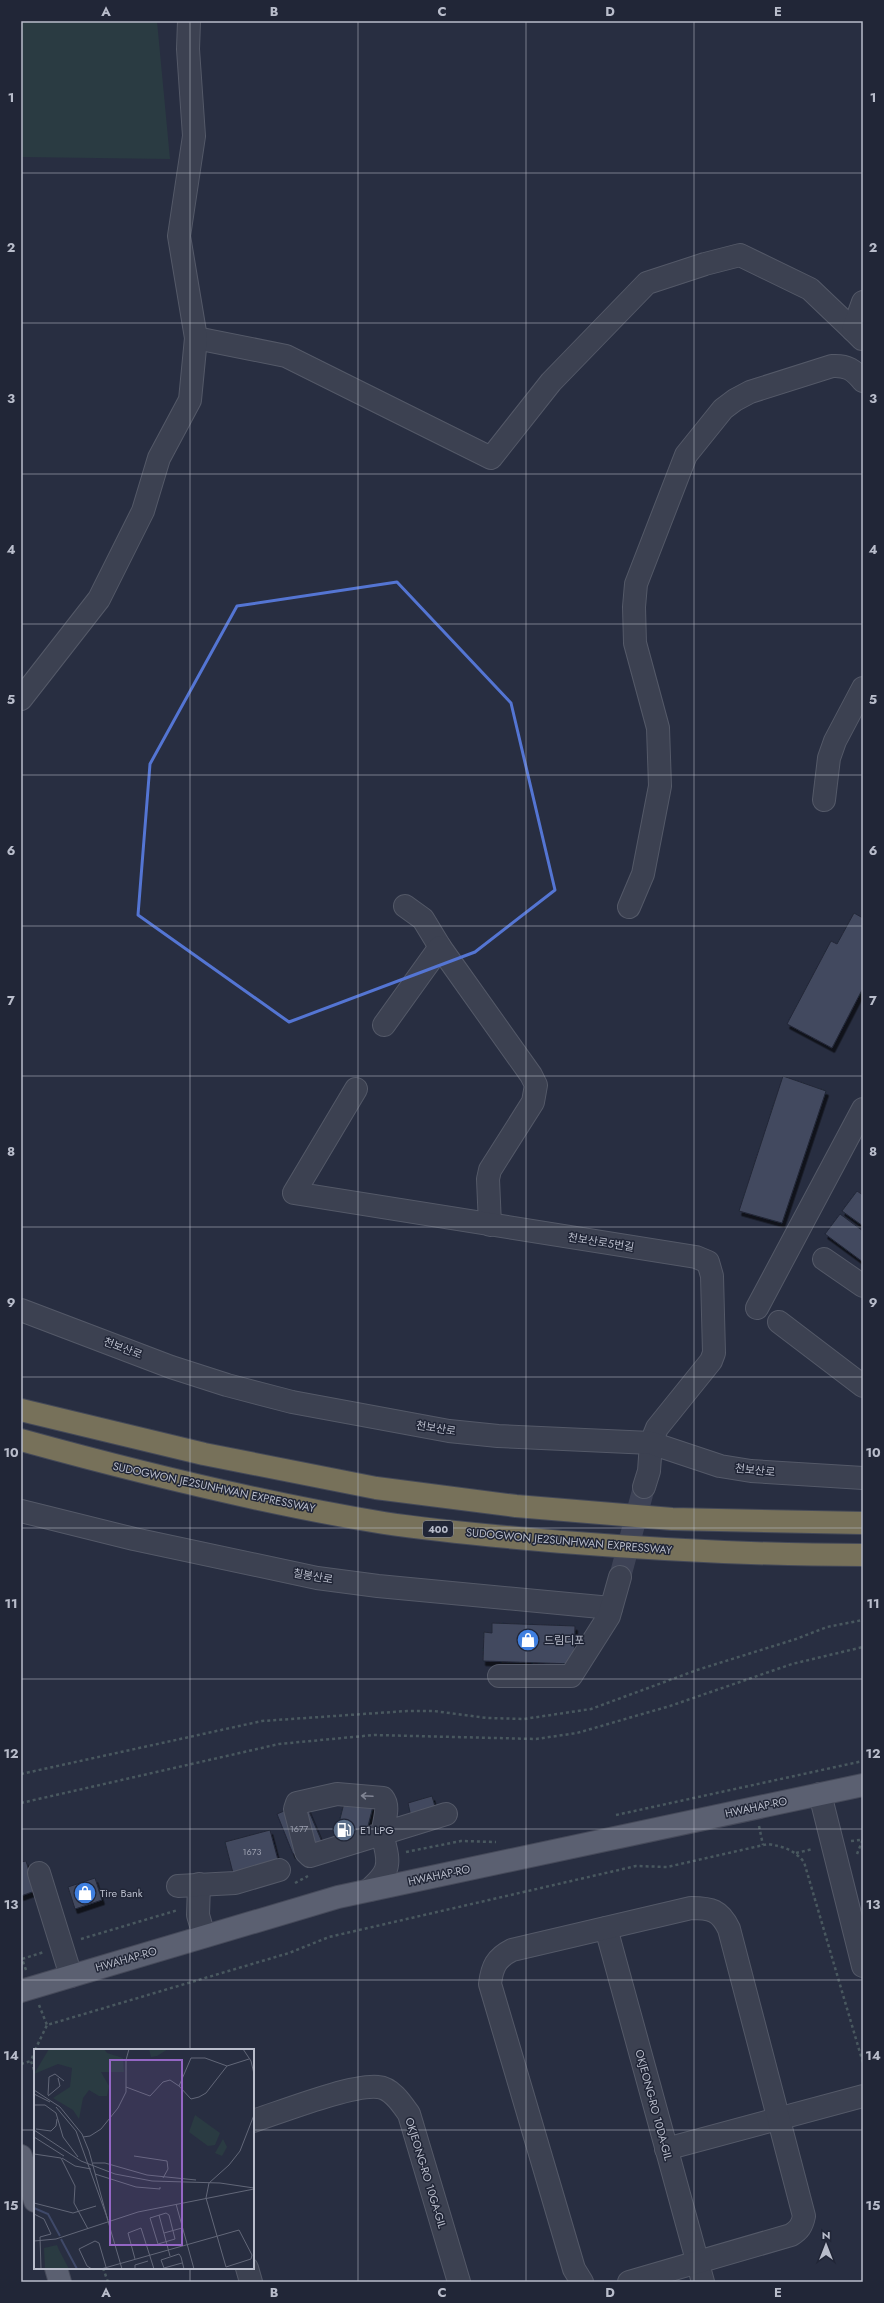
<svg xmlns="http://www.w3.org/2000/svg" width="884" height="2303" viewBox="0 0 884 2303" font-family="Jost,'Noto Sans KR',sans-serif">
  <defs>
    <filter id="shadow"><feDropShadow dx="2.5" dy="4.5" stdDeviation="0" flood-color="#0009"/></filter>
  </defs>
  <rect width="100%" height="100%" fill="#282e41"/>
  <path fill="#2a3b42" d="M21 21H157L170 159 21 157Z"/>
  <g fill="#43495e" stroke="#232838" filter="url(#shadow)">
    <path d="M854 913 863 918V988L832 1048 787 1024 831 941 837 944Z"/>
    <path d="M783 1076 826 1091 782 1223 739 1211Z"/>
    <path d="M857 1191 863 1195V1226L842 1211Z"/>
    <path d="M840 1214 863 1231V1262L825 1234Z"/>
    <path d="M492 1623 575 1626 574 1664 483 1661 484 1632 492 1633Z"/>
    <path d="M432 1796 436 1810 411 1817 408 1803Z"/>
    <path d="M345 1799 373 1806 366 1834 338 1827Z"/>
    <path d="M305 1802 322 1842 293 1854 277 1814Z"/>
    <path d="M270 1830 278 1860 233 1873 225 1842Z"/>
    <path d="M26 1861 35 1891 21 1896V1862Z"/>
    <path d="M95 1878 102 1900 75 1909 68 1887Z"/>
  </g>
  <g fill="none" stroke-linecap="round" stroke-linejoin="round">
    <path stroke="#3e4356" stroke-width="22" stroke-dasharray="22 11" stroke-linecap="butt" d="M620 1577 644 1487"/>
    <g stroke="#545968" stroke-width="24">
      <g id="minor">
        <path d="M196 338 286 356 491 458 551 382 647 283 705 264 740 255 810 289 853 330"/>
        <path d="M862 339 853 330 863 302"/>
        <path d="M21 699 99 599 143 511 159 458 190 400 196 338 179 236 194 136 188 49 189 21"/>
        <path d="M824 800 829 758 835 741 863 688"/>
        <path d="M405 906 423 919 440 947"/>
        <path d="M629 907 643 874 660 786 658 728 635 643 634 607 636 584 686 455 723 409 735 400 750 392 832 366C847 365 854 370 863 381"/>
        <path d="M384 1025 440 947 531 1075 536 1085 533 1102 490 1170 488 1179 490 1225"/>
        <path d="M356 1089 294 1193 696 1257 708 1262 712 1276 714 1353 711 1361 657 1428 651 1443 649 1471 644 1487"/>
        <path d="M824 1259 863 1286"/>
        <path d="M757 1308 863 1109"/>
        <path d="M21 1310 171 1367 227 1385 292 1402 449 1431 498 1436 651 1443 720 1466 751 1471 863 1478"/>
        <path d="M779 1322 863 1386"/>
        <path d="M21 1511 134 1539 317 1578 378 1586 611 1608"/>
        <path d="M499 1676H571L609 1616 620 1577"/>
        <path d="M820 1794 863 1966"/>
        <path d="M39 1873 71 1976"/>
        <path d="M199 1884 198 1915 204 1936"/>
        <path d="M178 1886 235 1883 279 1870"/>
        <path d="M369 1890C375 1884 383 1878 386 1869 390 1857 384 1846 383 1835 382 1823 391 1808 383 1798L337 1794 297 1803 295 1809 306 1852 310 1856 446 1814"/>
        <path d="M606 1928 703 2282"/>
        <path d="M253 2121C281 2112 352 2084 378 2087 392 2088 402 2104 409 2114L459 2282"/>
        <path d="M666 2149 863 2096"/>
        <path d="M247 2268 251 2282"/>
        <path d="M582 2282 574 2269 490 1984C492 1967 496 1958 512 1950L691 1908C711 1908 720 1910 729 1929L804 2216C802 2226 799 2230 791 2235L629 2282"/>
      </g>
    </g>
    <g stroke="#464a5a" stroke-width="24">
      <g id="major">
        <path d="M21 1991 338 1897 863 1785"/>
        <path d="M21 2156 35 2201"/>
        <path d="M56 2268 60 2282"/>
      </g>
    </g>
    <g stroke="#444958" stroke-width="24">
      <g id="highway">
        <path d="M21 1410 204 1454 376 1488 516 1506 672 1519 863 1523"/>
        <path d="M21 1440C141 1473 262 1503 384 1523 444 1532 504 1537 563 1542 663 1550 763 1555 863 1555"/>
      </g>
    </g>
    <g stroke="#49585f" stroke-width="2.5" stroke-dasharray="3 3" stroke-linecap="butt">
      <path d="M21 1774 262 1721 407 1711H434L487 1718 524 1719 591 1709 697 1670 796 1639 827 1627 863 1620"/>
      <path d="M21 1803 279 1744 374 1735 536 1739 577 1733 670 1706 792 1664 863 1647"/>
      <path d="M616 1815 863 1761"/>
      <path d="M759 1826 763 1845"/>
      <path d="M851 1841 860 1840"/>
      <path d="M406 1852 461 1841 496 1842"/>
      <path d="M796 1853 813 1849"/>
      <path d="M857 1854 863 1839"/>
      <path d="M295 1883 308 1876"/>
      <path d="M81 1939 178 1910"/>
      <path d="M26 1970 22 1959 44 1952"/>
      <path d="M39 2005 47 2025"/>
      <path d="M35 2050 47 2025 289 1953 329 1937 636 1866 667 1867 768 1844C784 1847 793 1849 804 1862L863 2063"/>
      <path d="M35 2050 31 2061 35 2073"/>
      <path d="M21 2064 31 2061"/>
      <path d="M103 2268 108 2282"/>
    </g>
    <use href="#minor" stroke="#3c4151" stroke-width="22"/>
    <use href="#major" stroke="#5b6071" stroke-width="22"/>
    <use href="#highway" stroke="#77715a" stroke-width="22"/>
  </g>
  <defs><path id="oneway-shaft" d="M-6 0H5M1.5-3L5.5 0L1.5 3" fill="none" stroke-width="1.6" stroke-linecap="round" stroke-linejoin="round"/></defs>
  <use stroke="#818594" href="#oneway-shaft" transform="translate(367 1796) rotate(-177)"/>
  <path fill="none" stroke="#5475d3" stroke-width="3" stroke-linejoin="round" d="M397 582 511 703 555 890 475 952 289 1022 138 915 150 764 237 606Z"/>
  <path fill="none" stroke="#b9bdcb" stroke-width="1" stroke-opacity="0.55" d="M190 21V2050M358 21V2282M526 21V2282M694 21V2282M21 173H863M21 323H863M21 474H863M21 624H863M21 775H863M21 926H863M21 1076H863M21 1227H863M21 1377H863M21 1528H863M21 1679H863M21 1829H863M21 1980H863M21 2130H35M253 2130H863M190 2268V2282"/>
  <defs>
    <g id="shop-disc" transform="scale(1.15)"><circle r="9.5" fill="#3f7fe0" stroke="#212637"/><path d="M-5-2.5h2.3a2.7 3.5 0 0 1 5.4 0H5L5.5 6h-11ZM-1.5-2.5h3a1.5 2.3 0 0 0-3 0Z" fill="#fff"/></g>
    <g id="fuel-disc" transform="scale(1.15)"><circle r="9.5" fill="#5c6f8a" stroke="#212637"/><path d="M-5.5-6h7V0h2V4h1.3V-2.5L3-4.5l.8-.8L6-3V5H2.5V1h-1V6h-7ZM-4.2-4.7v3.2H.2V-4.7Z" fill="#fff"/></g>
  </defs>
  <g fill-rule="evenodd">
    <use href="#shop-disc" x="528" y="1640"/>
    <use href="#fuel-disc" x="344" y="1830"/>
    <use href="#shop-disc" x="85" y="1893"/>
  </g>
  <g text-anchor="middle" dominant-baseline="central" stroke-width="3" stroke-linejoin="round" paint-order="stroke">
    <g font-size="9" fill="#9ca0b0">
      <text x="299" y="1828">1677</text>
      <text x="252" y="1851">1673</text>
    </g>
    <rect fill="#212637" stroke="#8b909f" stroke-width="1" x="423" y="1521" width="30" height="16" rx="3"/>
    <g font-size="10" font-weight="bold" fill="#b9bdcb">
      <text x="438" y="1529">400</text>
    </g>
    <g font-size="11" fill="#b9bdcb" stroke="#212637">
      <text transform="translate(601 1242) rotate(9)">천보산로5번길</text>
      <text transform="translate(123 1348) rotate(21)">천보산로</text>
      <text transform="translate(436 1428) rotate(9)">천보산로</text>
      <text transform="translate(755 1470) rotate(6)">천보산로</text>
      <text transform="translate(214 1487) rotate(12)">SUDOGWON JE2SUNHWAN EXPRESSWAY</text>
      <text transform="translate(569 1541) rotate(5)">SUDOGWON JE2SUNHWAN EXPRESSWAY</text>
      <text transform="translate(313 1576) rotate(10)">칠봉산로</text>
      <text transform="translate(756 1807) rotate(-12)">HWAHAP-RO</text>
      <text transform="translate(439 1875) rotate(-12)">HWAHAP-RO</text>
      <text transform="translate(126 1959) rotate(-16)">HWAHAP-RO</text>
      <text transform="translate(654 2105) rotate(75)">OKJEONG-RO 10DA-GIL</text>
      <text transform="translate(426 2173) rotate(73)">OKJEONG-RO 10GA-GIL</text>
    </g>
    <g font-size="11" fill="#b9bdcb" stroke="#212637" text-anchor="start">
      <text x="544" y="1640">드림디포</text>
      <text x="360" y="1830">E1 LPG</text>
      <text x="100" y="1893">Tire Bank</text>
    </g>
  </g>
  <g transform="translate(34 2049)">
    <rect width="220" height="220" fill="#282e41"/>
    <path d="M15 0H70L73 4 89 9 90 23H67L75 37 73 47H65L55 41 49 49 45 70 39 61 19 49 36 38 38 19 24 15 0 25ZM115 0H134L123 7 117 8ZM161 66 186 84 181 96 174 97 155 83ZM189 90 193 98 188 107 181 104ZM23 196 25 201 35 220H11L10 199Z" fill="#2a3b42"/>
    <path fill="none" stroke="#3f4969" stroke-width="2" d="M0 159 14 165 26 187M27 190 43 220"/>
    <path fill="none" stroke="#626778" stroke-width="1" d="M209 0 217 12 220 25M193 17 171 9H157L145 37 157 50 165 48 172 44 193 17 215 10M92 38 116 47 129 33 136 31 145 37M0 41 26 58 48 85 55 102 74 172M0 45 16 53M14 46 15 28 21 25 30 32M14 47 26 37 24 29M0 56H11L22 64 29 88 44 108M22 58 42 82 74 171M2 80 17 82 22 77 23 70M0 81 47 112 81 125 118 132 186 134 220 139M0 88 30 107M49 88 56 87 67 80 84 59 92 43V11L95 0M0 105 27 109 41 137 40 154 54 180M100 107 133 112 134 120 129 129M28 109 41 117 57 120M59 114H71L113 126 162 131M61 125 102 138 126 140V138M172 149 192 218M172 149 175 134 195 116 206 102 220 66M0 154 39 164 62 157M142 155 160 220M132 164 135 166 141 190 124 195 116 169ZM0 165 10 170 17 185 6 188 7 220M125 166 136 207M74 172 88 220M130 184 148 179M0 192 22 190 104 163 220 140M101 210 94 184 107 179 120 220M148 214 130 219 127 211 145 205 147 208 150 220M58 220 53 217 45 200 61 192 65 194 72 218M67 220 205 181 218 206 217 210 192 218M101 220V216L114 212"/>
    <path fill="#9466c4" fill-opacity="0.15" stroke="#9466c4" stroke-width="2" d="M76 11H148V196H76Z"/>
    <rect width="220" height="220" fill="none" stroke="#b9bdcb" stroke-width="2"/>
  </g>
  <rect width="884" height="2303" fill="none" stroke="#212637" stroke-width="44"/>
  <g transform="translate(826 2245)" stroke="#212637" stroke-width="3" paint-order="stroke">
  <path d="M0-3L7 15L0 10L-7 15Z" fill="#b9bdcb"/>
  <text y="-6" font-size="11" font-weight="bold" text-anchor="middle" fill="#b9bdcb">N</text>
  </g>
  <rect x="22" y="22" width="840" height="2259" fill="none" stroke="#b9bdcb" stroke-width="1.5"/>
  <g font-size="13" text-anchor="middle" font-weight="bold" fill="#b9bdcb">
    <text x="106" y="16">A</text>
    <text x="274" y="16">B</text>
    <text x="442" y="16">C</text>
    <text x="610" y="16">D</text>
    <text x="778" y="16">E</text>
    <text x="11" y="102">1</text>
    <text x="873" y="102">1</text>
    <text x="11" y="252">2</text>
    <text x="873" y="252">2</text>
    <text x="11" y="403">3</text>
    <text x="873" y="403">3</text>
    <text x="11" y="554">4</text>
    <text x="873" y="554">4</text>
    <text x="11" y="704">5</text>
    <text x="873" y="704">5</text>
    <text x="11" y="855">6</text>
    <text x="873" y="855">6</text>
    <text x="11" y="1005">7</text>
    <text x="873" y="1005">7</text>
    <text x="11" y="1156">8</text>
    <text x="873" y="1156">8</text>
    <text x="11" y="1307">9</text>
    <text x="873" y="1307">9</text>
    <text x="11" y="1457">10</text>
    <text x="873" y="1457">10</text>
    <text x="11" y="1608">11</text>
    <text x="873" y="1608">11</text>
    <text x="11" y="1758">12</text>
    <text x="873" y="1758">12</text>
    <text x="11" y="1909">13</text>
    <text x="873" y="1909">13</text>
    <text x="11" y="2060">14</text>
    <text x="873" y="2060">14</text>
    <text x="11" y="2210">15</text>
    <text x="873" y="2210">15</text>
    <text x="106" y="2297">A</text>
    <text x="274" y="2297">B</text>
    <text x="442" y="2297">C</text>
    <text x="610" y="2297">D</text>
    <text x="778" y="2297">E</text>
  </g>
</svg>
